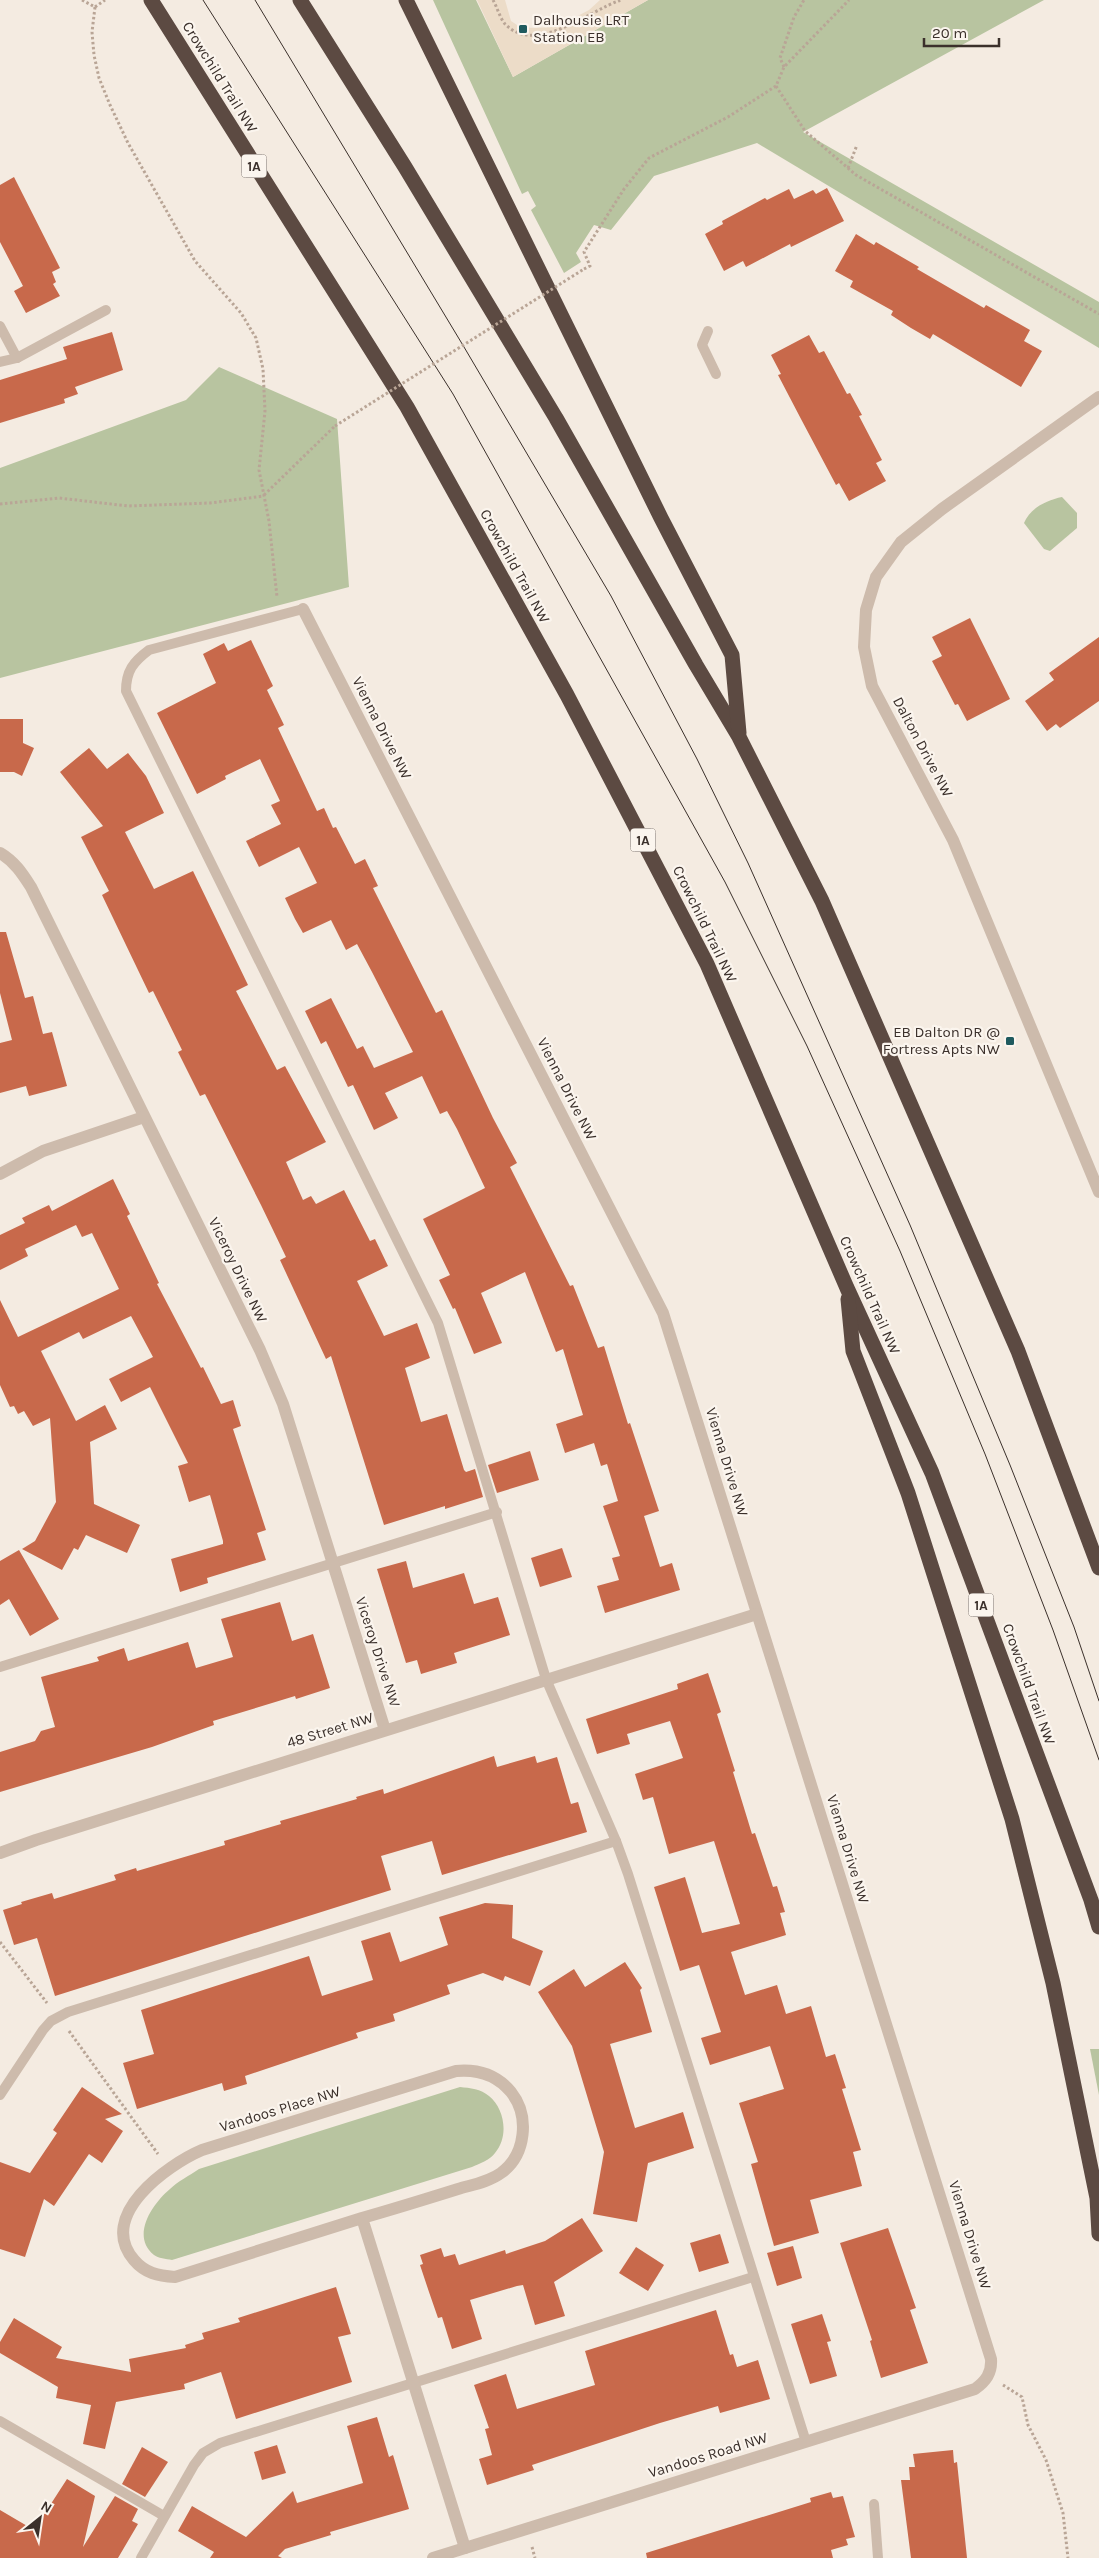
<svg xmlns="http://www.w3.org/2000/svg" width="1099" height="2558" viewBox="0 0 1099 2558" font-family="Karla,sans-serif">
  <rect width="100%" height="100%" fill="#f4ebe1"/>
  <g fill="#b8c4a0">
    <path d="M433 0H476L513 77 648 0H1044L803 132 1099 302V348L757 143 654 176 611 230 594 225 576 253 581 262 564 273 531 210 536 206 528 191 522 194Z"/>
    <path d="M219 367 337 419 349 587 0 678V468L186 400Z"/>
    <path d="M1062 497 1077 513V528L1050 551 1044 549 1024 523C1030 508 1047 500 1062 497Z"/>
    <path d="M1090 2049H1099V2095Z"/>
    <path d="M460 2087C470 2088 481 2089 489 2096 505 2109 509 2137 495 2153 490 2160 479 2164 472 2167L172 2260C166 2259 158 2258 154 2255 130 2236 153 2203 170 2189 178 2181 189 2176 199 2169Z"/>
  </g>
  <path fill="#ecdcc8" d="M477 0H505L511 21 520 27 535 28 551 27 570 20 589 10 600 0H648L513 77Z"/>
  <g fill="#c8694b">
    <path d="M14 177 60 268 52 272 56 282 53 284 60 296 26 313 14 291 23 286 0 242V185Z"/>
    <path d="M827 188 844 221 791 247 790 244 746 267 743 261 724 271 705 234 723 224 722 221 765 198 767 200 789 189 794 199 813 190 816 194Z"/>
    <path d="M856 234 874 245 876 242 919 267 917 269 984 308 986 305 1030 330 1024 341 1042 351 1021 387 933 334 930 339 911 328 891 315 893 311 850 287 853 281 835 271Z"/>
    <path d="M112 332 123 370 75 387 78 394 64 399 65 403 0 423V380L67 359 63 347Z"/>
    <path d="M809 335 819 353 824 351 847 394 850 393 862 415 859 416 882 460 876 463 886 481 849 501 839 483 836 485 801 419 778 375 781 374 771 355Z"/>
    <path d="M970 618 1010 699 967 721 958 704 955 705 932 661 942 656 932 637Z"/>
    <path d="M1099 637V701L1060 728 1056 724 1047 731 1025 701 1054 680 1049 673Z"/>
    <path d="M251 640 273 686 267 690 284 725 278 728 317 811 324 808 333 828 336 827 355 864 365 859 378 886 373 888 436 1013 442 1010 493 1118 517 1163 510 1167 570 1286 573 1285 598 1348 604 1346 628 1424 630 1423 659 1511 644 1516 660 1567 672 1563 680 1590 605 1613 597 1586 619 1580 612 1558 620 1556 603 1506 618 1501 607 1464 601 1466 594 1443 565 1453 556 1424 583 1415 563 1349 556 1352 525 1272 481 1293 502 1343 474 1354 455 1308 453 1309 439 1280 450 1275 423 1219 485 1188 457 1129 447 1111 440 1114 422 1076 385 1093 398 1118 374 1130 353 1085 348 1087 326 1041 321 1044 305 1011 331 998 357 1049 363 1046 374 1068 413 1052 372 972 357 944 346 950 331 920 303 933 295 919 285 898 317 883 299 847 259 867 246 841 281 824 271 805 280 801 260 759 225 776 226 779 197 794 157 713 216 683 203 654 224 643 228 651Z"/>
    <path d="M0 719H23V743L34 748 22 776 14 772H0Z"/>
    <path d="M89 748 107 769 128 753 146 776 164 813 125 832 154 889 193 871 248 985 236 991 277 1070 285 1066 326 1142 286 1162 303 1200 311 1196 316 1204 344 1190 370 1241 375 1239 388 1266 357 1281 384 1336 417 1323 430 1358 405 1368 421 1422 447 1414 464 1470 466 1472 475 1469 483 1497 445 1509V1506L384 1525 331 1356 326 1359 280 1260 286 1257 261 1205 205 1094 200 1096 178 1052 182 1050 153 991 149 993 102 895 109 891 81 837 103 826 60 772Z"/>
    <path d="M0 932H6L25 998 33 996 43 1034 52 1032 67 1086 29 1096 26 1086 0 1093V1043L12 1040 0 993Z"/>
    <path d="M113 1179 130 1214 127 1216 159 1283 157 1284 201 1368 203 1367 221 1404 233 1400 241 1426 233 1429 266 1530 257 1533 266 1560 207 1578 208 1583 180 1592 171 1559 223 1544V1541L210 1495 189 1502 178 1466 188 1463 150 1387 121 1402 109 1379 153 1357 131 1316 83 1339 79 1332 41 1351 76 1421 105 1405 117 1429 90 1442 94 1504 140 1525 127 1553 86 1535 78 1550 74 1548 62 1570 22 1549 35 1541 56 1502 50 1418 33 1426 24 1411 18 1414 14 1406 10 1407 0 1385V1300L18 1337 119 1289 92 1233 82 1237 76 1225 25 1249 28 1256 0 1270V1235L25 1223 22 1218 49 1205 52 1211Z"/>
    <path d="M530 1451 539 1480 497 1493 488 1465Z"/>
    <path d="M562 1548 572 1577 540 1587 531 1558Z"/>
    <path d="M19 1550 59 1619 30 1636 9 1599 0 1605V1561Z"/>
    <path d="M406 1561 413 1588 464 1573 474 1604 498 1597 510 1635 454 1653 457 1663 421 1674 417 1660 406 1663 377 1569Z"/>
    <path d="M280 1602 292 1641 313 1634 330 1688 296 1699 295 1696 213 1721 214 1725 152 1747 0 1792V1752L35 1741 41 1731 55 1727 41 1677 99 1661 97 1657 124 1648 128 1661 188 1642 196 1668 233 1657 221 1619Z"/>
    <path d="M708 1673 721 1712 717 1714 735 1771 733 1772 752 1834 755 1833 773 1887 777 1886 785 1912 780 1913 786 1935 731 1952 745 1995 777 1985 786 2014 811 2006 826 2057 835 2054 846 2088 842 2089 861 2150 853 2152 862 2186 810 2200 819 2233 774 2246 751 2164 758 2162 739 2103 784 2089 770 2046 710 2065 701 2038 721 2032 699 1965 680 1971 654 1887 685 1877 702 1933 740 1924 714 1841 669 1854 653 1797 643 1800 635 1774 683 1758 670 1721 627 1734 630 1744 597 1754 586 1719 678 1689 677 1684Z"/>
    <path d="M494 1756 497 1767 535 1756 537 1763 557 1757 571 1804 578 1802 587 1832 442 1875 432 1841 381 1856 391 1890 55 1996 37 1938 14 1945 3 1910 22 1904 21 1902 52 1893 54 1899 116 1880 114 1875 136 1868 137 1871 225 1845 224 1841 281 1824 280 1821 357 1799 356 1797 383 1789 384 1794Z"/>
    <path d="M485 1903 513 1905 512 1938 543 1951 530 1986 505 1976 503 1981 483 1973 447 1985 450 1994 393 2014 395 2021 356 2033 358 2038 245 2076 247 2084 224 2091 222 2083 137 2109 123 2063 154 2054 141 2010 309 1956 322 1996 373 1980 361 1941 390 1932 400 1962 448 1945 439 1917Z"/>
    <path d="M625 1962 642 1988 640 1990 652 2032 610 2044 635 2128 683 2112 694 2148 648 2163 637 2222 593 2214 604 2152 572 2046 538 1992 574 1969 585 1987Z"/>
    <path d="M82 2087 122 2114 105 2119 123 2131 102 2163 89 2154 54 2206 44 2199 25 2257 0 2249V2162L30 2173 57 2133 53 2130Z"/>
    <path d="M582 2218 603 2251 554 2282 565 2316 535 2325 523 2285 517 2286 470 2300 482 2339 452 2349 442 2317 438 2318 429 2292 420 2265 423 2264 420 2255 441 2248 444 2257 455 2254 459 2265 505 2250 506 2254 545 2241Z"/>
    <path d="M888 2228 916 2308 910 2310 928 2363 881 2378 870 2341 872 2340 840 2243Z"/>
    <path d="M720 2234 729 2263 699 2272 690 2243Z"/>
    <path d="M793 2246 802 2278 777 2286 767 2253Z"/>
    <path d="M636 2247 664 2265 648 2291 619 2273Z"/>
    <path d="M336 2287 351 2334 338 2337 352 2382 236 2419 221 2372 184 2384 185 2389 116 2402 105 2449 83 2444 91 2405 56 2398 58 2387 0 2353V2342L14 2318 62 2347 56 2358 131 2372 129 2359 186 2348 185 2345 204 2339 202 2333 240 2322 238 2318Z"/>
    <path d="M716 2310 730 2355 733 2354 737 2367 758 2360 770 2399 720 2413 718 2406 660 2423 532 2465 534 2470 487 2485 479 2459 492 2455 485 2429 489 2428 474 2385 506 2374 517 2409 595 2385 585 2351Z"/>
    <path d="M822 2314 831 2341 827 2342 837 2376 810 2384 791 2324Z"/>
    <path d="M377 2417 389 2457 393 2455 409 2509 330 2532 331 2535 285 2549 278 2556 282 2558H210L214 2552 178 2531 192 2506 246 2537 293 2491 297 2503 363 2483 347 2426Z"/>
    <path d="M277 2445 286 2473 262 2480 254 2452Z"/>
    <path d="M142 2447 168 2462 145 2497 122 2484Z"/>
    <path d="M953 2450 954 2463 957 2462 967 2558H911L901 2480H910L909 2467H915L913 2454Z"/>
    <path d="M67 2479 95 2496 83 2547 115 2496 138 2509 132 2521 138 2524 118 2558H0V2510L34 2530Z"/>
    <path d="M831 2492 833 2498 843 2496 855 2537 846 2539 848 2545 831 2550 833 2558H647L646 2553 811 2502 810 2498Z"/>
  </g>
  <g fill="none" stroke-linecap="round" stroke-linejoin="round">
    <g stroke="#b9a596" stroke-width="3" stroke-dasharray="2.5 2.5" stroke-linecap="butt">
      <path d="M82 0 95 7"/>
      <path d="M493 0C497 7 500 18 505 24 536 56 588 11 621 0"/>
      <path d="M95 7 92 32 94 55 99 78 110 105 128 143 195 261 241 313 256 338 263 369 265 411 259 470 269 521 277 597"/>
      <path d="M95 7 105 0"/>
      <path d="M784 67 780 58 794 17 804 0"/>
      <path d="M776 86 805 131 856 175 1099 314"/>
      <path d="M848 168 857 145"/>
      <path d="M584 269 590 266 584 252 624 189 649 158 728 117 776 86 784 67 849 0"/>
      <path d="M264 495 335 426"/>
      <path d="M0 504 59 498 128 506 210 503 264 496"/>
      <path d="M0 1942 47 2003"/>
      <path d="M69 2031 158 2154"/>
      <path d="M1003 2385 1022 2397 1028 2425 1046 2460 1063 2513 1068 2558"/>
      <path d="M532 2547 535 2558"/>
    </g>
    <g stroke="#cdbbac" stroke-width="10">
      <path d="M0 326 17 358"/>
      <path d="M708 331 702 345 716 374"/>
      <path d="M0 362 17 358 106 310"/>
      <path d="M303 609 149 650C133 662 126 671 126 691L438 1323 546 1679 616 1841 628 1874 806 2442"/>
      <path d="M0 1667 497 1512"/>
      <path d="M0 2095 43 2030 51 2021 68 2012 616 1841"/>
      <path d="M0 2421 164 2516"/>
      <path d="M874 2504 878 2558"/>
      <path d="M141 2558 194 2465 203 2453 220 2443 753 2277"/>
    </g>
    <g stroke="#cdbbac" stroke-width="12">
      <path d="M1099 397 942 509 901 542 876 577 866 610 864 647 872 686 953 840 1099 1192"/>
      <path d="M303 609 663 1313 991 2359C992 2373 986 2381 975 2389L433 2558"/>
      <path d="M0 853C15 862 22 873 31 887L260 1350 283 1404 385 1730"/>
      <path d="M0 1174 43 1151 144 1117"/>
      <path d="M0 1853 36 1840 757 1614"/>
      <path d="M362 2218 175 2277C158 2276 145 2273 134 2260 96 2216 167 2165 202 2150L456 2071C478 2069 497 2075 511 2092 530 2116 526 2155 501 2173 489 2182 471 2185 458 2189 426 2199 394 2209 362 2218L465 2548"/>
    </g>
    <g stroke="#5c4a42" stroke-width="15">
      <path d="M151 0 407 407 567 695 707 964 847 1288 932 1473 1091 1900 1099 1927"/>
      <path d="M300 0 405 167 556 418 696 665 739 737 822 901 1018 1351 1099 1568"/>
      <path d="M406 0 661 518 732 655 739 733"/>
      <path d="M848 1299 853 1351 908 1493 1012 1819 1053 1983 1097 2198 1099 2234"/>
    </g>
    <g stroke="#3b302b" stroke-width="1">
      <path d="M203 0 453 394 725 882 807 1046 900 1251 985 1454 1053 1630 1099 1760"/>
      <path d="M255 0 464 347 611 596 697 759 748 863 910 1225 1010 1465 1074 1627 1099 1701"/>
    </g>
    <path stroke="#b9a596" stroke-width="3" stroke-dasharray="2.5 2.5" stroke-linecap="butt" d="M335 426 584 269"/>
  </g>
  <g fill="#1f5a5e" stroke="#fbf5ee" stroke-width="2">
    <rect x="518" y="24" width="10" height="10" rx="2.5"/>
    <rect x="1005" y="1036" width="10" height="10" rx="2.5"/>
  </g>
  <g text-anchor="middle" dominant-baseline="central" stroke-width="4.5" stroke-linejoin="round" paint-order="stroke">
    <g fill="#fbf5ee" stroke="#756b66" stroke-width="1">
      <rect x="241.5" y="154.5" width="25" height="23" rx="4"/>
      <rect x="630.5" y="828.5" width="25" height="23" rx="4"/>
      <rect x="968.5" y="1593.5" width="25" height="23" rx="4"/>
    </g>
    <g font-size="14" font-weight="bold" fill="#3b302b">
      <text x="254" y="166">1A</text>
      <text x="643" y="840">1A</text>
      <text x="981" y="1605">1A</text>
    </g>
    <g font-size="15" fill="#3b302b" stroke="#fbf5ee" text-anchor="start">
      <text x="533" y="20">Dalhousie LRT<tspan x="533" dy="17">Station EB</tspan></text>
      <text x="1000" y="1032" text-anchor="end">EB Dalton DR @<tspan x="1000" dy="17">Fortress Apts NW</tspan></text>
    </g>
    <g font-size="15" fill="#3b302b" stroke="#fbf5ee">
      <text transform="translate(220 77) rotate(58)">Crowchild Trail NW</text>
      <text transform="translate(515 566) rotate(61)">Crowchild Trail NW</text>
      <text transform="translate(382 728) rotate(63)">Vienna Drive NW</text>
      <text transform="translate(923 747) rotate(62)">Dalton Drive NW</text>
      <text transform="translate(705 924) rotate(64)">Crowchild Trail NW</text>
      <text transform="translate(567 1089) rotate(63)">Vienna Drive NW</text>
      <text transform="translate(238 1270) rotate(64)">Viceroy Drive NW</text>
      <text transform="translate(870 1295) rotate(66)">Crowchild Trail NW</text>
      <text transform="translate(727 1462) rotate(73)">Vienna Drive NW</text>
      <text transform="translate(378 1652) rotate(72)">Viceroy Drive NW</text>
      <text transform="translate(1029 1684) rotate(70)">Crowchild Trail NW</text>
      <text transform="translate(330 1730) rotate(-17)">48 Street NW</text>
      <text transform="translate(848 1849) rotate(73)">Vienna Drive NW</text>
      <text transform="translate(280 2109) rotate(-17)">Vandoos Place NW</text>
      <text transform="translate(970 2235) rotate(73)">Vienna Drive NW</text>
      <text transform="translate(708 2455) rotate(-17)">Vandoos Road NW</text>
    </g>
  </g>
  <g transform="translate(40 2518) rotate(30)" stroke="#fbf5ee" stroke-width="4" paint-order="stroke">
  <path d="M0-4L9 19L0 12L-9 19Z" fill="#3b302b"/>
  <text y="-8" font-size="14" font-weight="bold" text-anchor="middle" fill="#3b302b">N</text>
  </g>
  <path d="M924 38v8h75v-8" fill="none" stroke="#3b302b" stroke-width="2.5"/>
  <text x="932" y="38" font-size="15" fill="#3b302b" stroke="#fbf5ee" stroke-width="4" paint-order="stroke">20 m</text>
</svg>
